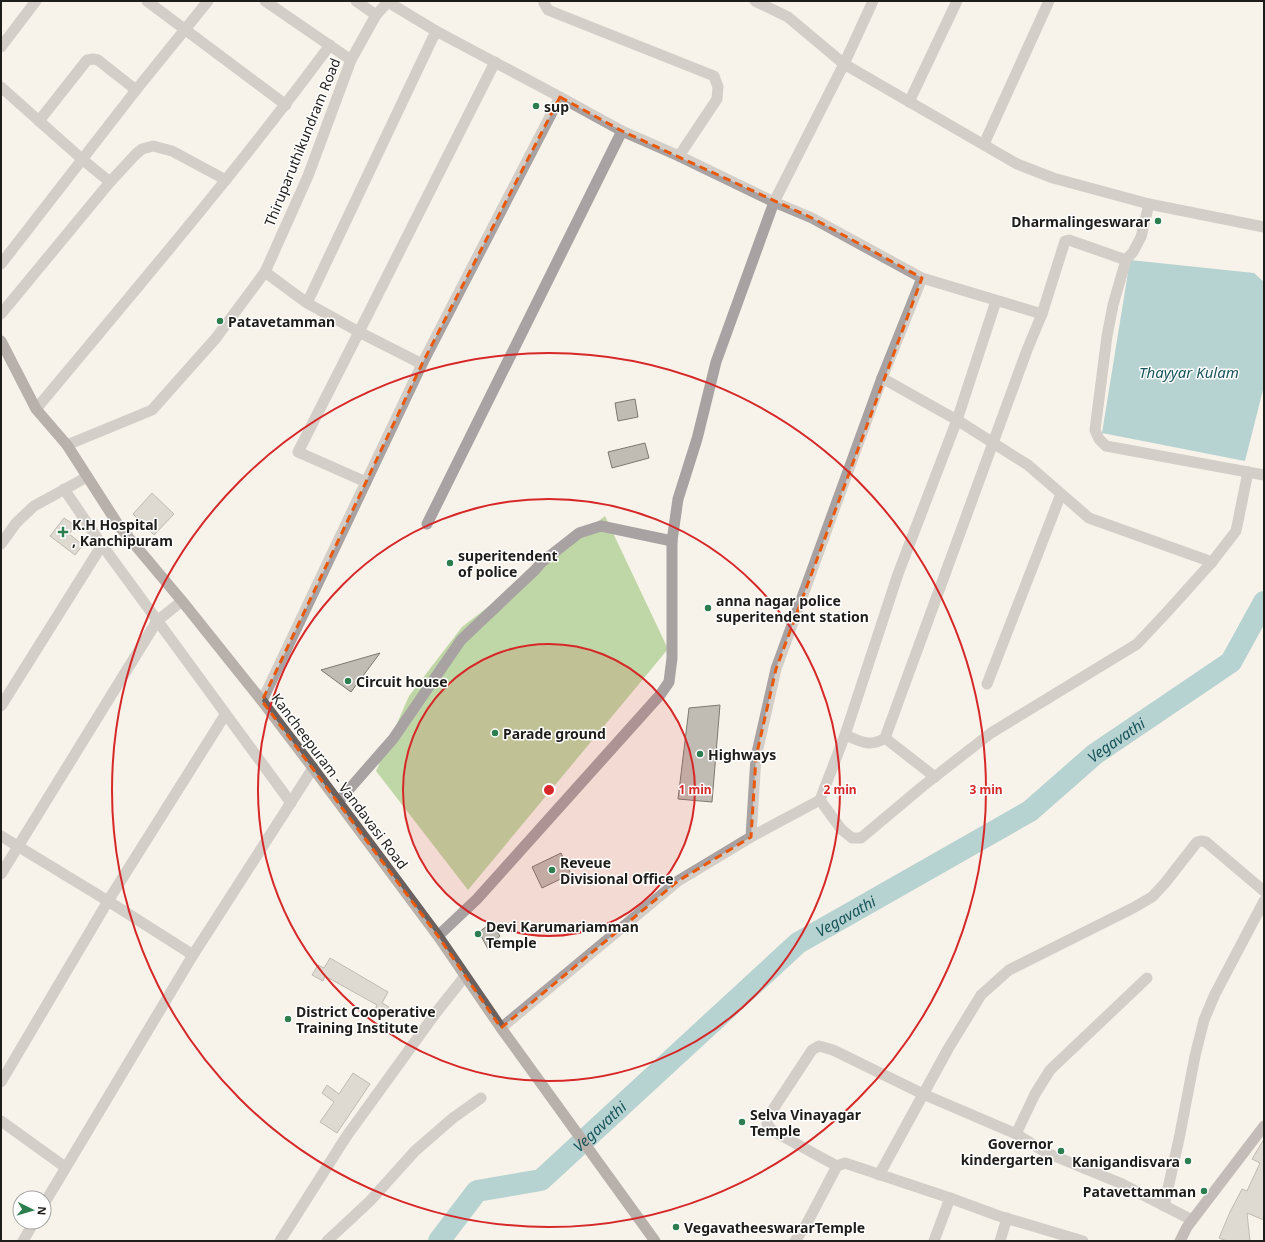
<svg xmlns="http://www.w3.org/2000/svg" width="1265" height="1242" viewBox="0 0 1265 1242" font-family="'Noto Sans',sans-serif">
  <rect width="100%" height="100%" fill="#f8f3ea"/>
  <path fill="#bfd7a6" d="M605 516 668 649 468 890 376 771 409 696 462 627Z"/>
  <path fill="#66abb3" d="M1130 260 1254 273 1264 282V386L1245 461 1102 433Z"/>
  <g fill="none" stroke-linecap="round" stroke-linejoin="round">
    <path stroke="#66abb3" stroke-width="22" id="s1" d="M439 1241 477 1191 541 1180 798 943 1030 811 1095 754 1231 662 1264 602"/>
  </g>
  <g fill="#c1bcb3" stroke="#7d7970">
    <path d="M635 399 638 417 618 421 615 403Z"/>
    <path d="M645 443 649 458 612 468 608 452Z"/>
    <path d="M152 493 174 514 154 535 133 514Z"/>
    <path d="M64 518 76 526 69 534 83 545 75 555 50 536Z"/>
    <path d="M380 653 351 692 321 670Z"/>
    <path d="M720 705 712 802 678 799 689 708Z"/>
    <path d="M561 853 571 874 542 888 532 867Z"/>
    <path d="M491 923 500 936 488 949 479 932Z"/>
    <path d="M330 958 388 992 382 1003 389 1007 384 1017 374 1012 377 1005 325 976 323 981 312 975 318 965 324 968Z"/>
    <path d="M353 1073 370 1084 337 1133 320 1122 334 1102 322 1093 327 1085 339 1094Z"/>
    <path d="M1264 1139V1220L1247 1213 1250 1241H1227L1219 1238 1230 1212 1242 1189 1247 1191 1260 1163 1252 1159Z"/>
  </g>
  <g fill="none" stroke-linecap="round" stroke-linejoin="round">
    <g stroke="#a8a2a3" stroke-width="11">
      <path d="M147 1 286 105"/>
      <path d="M265 1 351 60"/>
      <path d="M356 1 376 15"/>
      <path d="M544 1V3L548 10 714 76 718 87 717 99 679 156"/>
      <path d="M755 1 788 17 844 64 1017 164 1053 178 1149 204 1264 227"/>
      <path d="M388 2 436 31 560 97 622 131 679 156 774 202 812 218 922 278 1042 314 1065 241 1069 240 1126 260"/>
      <path d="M1 47 36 1"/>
      <path d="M1 87 83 160 110 182 136 154 142 149 153 146 172 151 226 180"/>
      <path d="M909 102 957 1"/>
      <path d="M39 121 87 60 93 59 98 60 136 90"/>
      <path d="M984 144 1049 1"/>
      <path d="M1149 204 1141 237 1133 252 1126 260 1113 305 1107 336 1095 430 1099 439 1106 446 1264 475"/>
      <path d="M1 264 136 90 208 1"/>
      <path d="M265 272 307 303 359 332 298 452 366 482"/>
      <path d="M307 303 436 31"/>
      <path d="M1 314 110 182"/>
      <path d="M422 364 359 332 495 62"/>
      <path d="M882 378 957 420 1028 465 1089 518 1212 562 1236 531 1248 472"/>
      <path d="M36 409C136 289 237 171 330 45"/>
      <path d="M64 489 102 545 291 803"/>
      <path d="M427 524 622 131"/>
      <path d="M1 544 16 523 34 506 87 477"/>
      <path d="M987 684 1061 494"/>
      <path d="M262 701 422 364 560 97"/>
      <path d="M1 706 102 545"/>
      <path d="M845 735C860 741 870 748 885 738L1027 350 1042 314"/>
      <path d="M885 738 935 777"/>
      <path d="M820 800 841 829 852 838H861L923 786 991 733 1137 644 1167 612 1212 562"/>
      <path d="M338 802 393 739 461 640 535 570 542 562 579 533 601 526 672 541"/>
      <path d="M1 836 108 901 193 955"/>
      <path d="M751 837 820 800 845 735 898 574 957 420 996 301"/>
      <path d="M1 874 157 621 182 601"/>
      <path d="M438 936 477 899 660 695 669 682 672 658V541L678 499 697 439 716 362 774 202 844 64 873 1"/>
      <path d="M501 1028 678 881 751 837 756 757 776 669 882 378 922 278"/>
      <path d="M1 1082 108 901 225 715"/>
      <path d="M1 1121 65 1167"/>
      <path d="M1016 1134 1035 1094 1050 1070 1147 978"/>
      <path d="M837 1166 773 1131 767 1124 768 1117 812 1050 819 1046 833 1050 923 1094 1016 1134 1047 1153 1120 1183 1192 1220"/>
      <path d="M879 1175 948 1049 981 995 1009 970 1133 908 1152 897 1165 883 1197 842 1201 841 1206 842 1264 891"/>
      <path d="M44 1204 193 955 313 768"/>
      <path d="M1164 1206 1179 1139 1195 1056 1204 1020 1215 994 1264 901"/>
      <path d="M23 1241 34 1222"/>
      <path d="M280 1241 346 1137 435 1014 465 976"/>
      <path d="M327 1241 370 1201 415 1151 453 1118 481 1098"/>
      <path d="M795 1241 806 1225 837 1166 845 1163 950 1198 999 1216 1083 1241"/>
      <path d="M934 1241 950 1198"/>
      <path d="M1000 1241 1007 1218"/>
    </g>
    <path stroke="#a8a2a3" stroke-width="11" d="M67 445 152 410 216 338 265 272 308 176 351 60 376 15 389 1"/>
    <path stroke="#837b7c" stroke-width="11" d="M1180 1241 1187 1227 1264 1126"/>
    <path stroke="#696060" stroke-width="11" d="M1 341 36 409 67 445 119 526 182 601 262 701 313 768 438 936 501 1028 655 1241"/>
  </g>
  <path d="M0 0H1265V1242H0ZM560 97 622 131 812 218 922 278 776 669 756 757 751 837 678 881 501 1028 438 936 262 701 422 364Z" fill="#f8f3ea" fill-opacity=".55" fill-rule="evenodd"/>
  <path fill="none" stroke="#e8590c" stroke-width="3" stroke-dasharray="8 5" stroke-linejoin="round" d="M560 97 622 131 812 218 922 278 776 669 756 757 751 837 678 881 501 1028 438 936 262 701 422 364Z"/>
  <circle cx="549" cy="790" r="146" fill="#d62828" fill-opacity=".12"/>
  <g fill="none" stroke="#d62828" stroke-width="2">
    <circle cx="549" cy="790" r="146"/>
    <circle cx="549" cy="790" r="291"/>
    <circle cx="549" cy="790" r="437"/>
  </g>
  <g fill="#2c7e4f" stroke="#fff" stroke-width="1.5">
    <circle cx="536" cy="106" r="4"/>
    <circle cx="1158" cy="221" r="4"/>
    <circle cx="220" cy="321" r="4"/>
    <path d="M61 526h4v4h4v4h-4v4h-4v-4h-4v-4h4z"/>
    <circle cx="450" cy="563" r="4"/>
    <circle cx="708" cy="608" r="4"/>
    <circle cx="348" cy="681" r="4"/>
    <circle cx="495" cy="733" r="4"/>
    <circle cx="700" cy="754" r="4"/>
    <circle cx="552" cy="870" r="4"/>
    <circle cx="478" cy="934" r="4"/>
    <circle cx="288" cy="1019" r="4"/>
    <circle cx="742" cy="1122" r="4"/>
    <circle cx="1061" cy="1151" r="4"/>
    <circle cx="1188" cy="1161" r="4"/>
    <circle cx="1204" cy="1191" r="4"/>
    <circle cx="676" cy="1227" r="4"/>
  </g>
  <g text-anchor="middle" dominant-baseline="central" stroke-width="3" stroke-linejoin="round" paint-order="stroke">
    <g font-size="14" font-weight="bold" fill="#1f1d19" stroke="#fff" text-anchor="start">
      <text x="544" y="106">sup</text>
      <text x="1150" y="221" text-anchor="end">Dharmalingeswarar</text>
      <text x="228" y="321">Patavetamman</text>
      <text x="72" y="524">K.H Hospital<tspan x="72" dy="16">, Kanchipuram</tspan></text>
      <text x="458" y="555">superitendent<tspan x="458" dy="16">of police</tspan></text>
      <text x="716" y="600">anna nagar police<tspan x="716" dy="16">superitendent station</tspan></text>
      <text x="356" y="681">Circuit house</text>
      <text x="503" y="733">Parade ground</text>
      <text x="708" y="754">Highways</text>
      <text x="560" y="862">Reveue<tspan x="560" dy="16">Divisional Office</tspan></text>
      <text x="486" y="926">Devi Karumariamman<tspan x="486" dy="16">Temple</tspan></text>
      <text x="296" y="1011">District Cooperative<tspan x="296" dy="16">Training Institute</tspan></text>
      <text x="750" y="1114">Selva Vinayagar<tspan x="750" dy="16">Temple</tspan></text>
      <text x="1053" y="1143" text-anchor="end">Governor<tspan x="1053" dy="16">kindergarten</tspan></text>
      <text x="1180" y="1161" text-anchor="end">Kanigandisvara</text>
      <text x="1196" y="1191" text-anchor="end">Patavettamman</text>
      <text x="684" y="1227">VegavatheeswararTemple</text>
    </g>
    <g font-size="14" fill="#1f1d19" stroke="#fff">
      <text transform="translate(302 142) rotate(-68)">Thiruparuthikundram Road</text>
      <text transform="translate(340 781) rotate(53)">Kancheepuram - Vandavasi Road</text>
    </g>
    <g font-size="15" font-style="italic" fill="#18545a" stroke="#fff">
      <text x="1189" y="372">Thayyar Kulam</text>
      <text stroke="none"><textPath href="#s1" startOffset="856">Vegavathi</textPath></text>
      <text stroke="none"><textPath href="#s1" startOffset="532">Vegavathi</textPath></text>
      <text stroke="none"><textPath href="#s1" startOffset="207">Vegavathi</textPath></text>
    </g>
  </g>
  <circle cx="549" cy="790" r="6" fill="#d62828" stroke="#fff" stroke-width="2"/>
  <g font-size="12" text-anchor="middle" font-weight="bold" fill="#d62828" stroke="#fff" stroke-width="3" stroke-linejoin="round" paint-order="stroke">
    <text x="695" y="794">1 min</text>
    <text x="840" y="794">2 min</text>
    <text x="986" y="794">3 min</text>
  </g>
  <rect width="1265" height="1242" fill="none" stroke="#1f1d19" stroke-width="4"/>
  <g transform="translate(32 1210) rotate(95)"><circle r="19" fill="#ffffff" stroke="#a5a5a3"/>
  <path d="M0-3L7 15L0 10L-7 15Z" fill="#2c7e4f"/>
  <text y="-6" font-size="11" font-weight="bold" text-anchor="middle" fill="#1f1d19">N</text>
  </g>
</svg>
